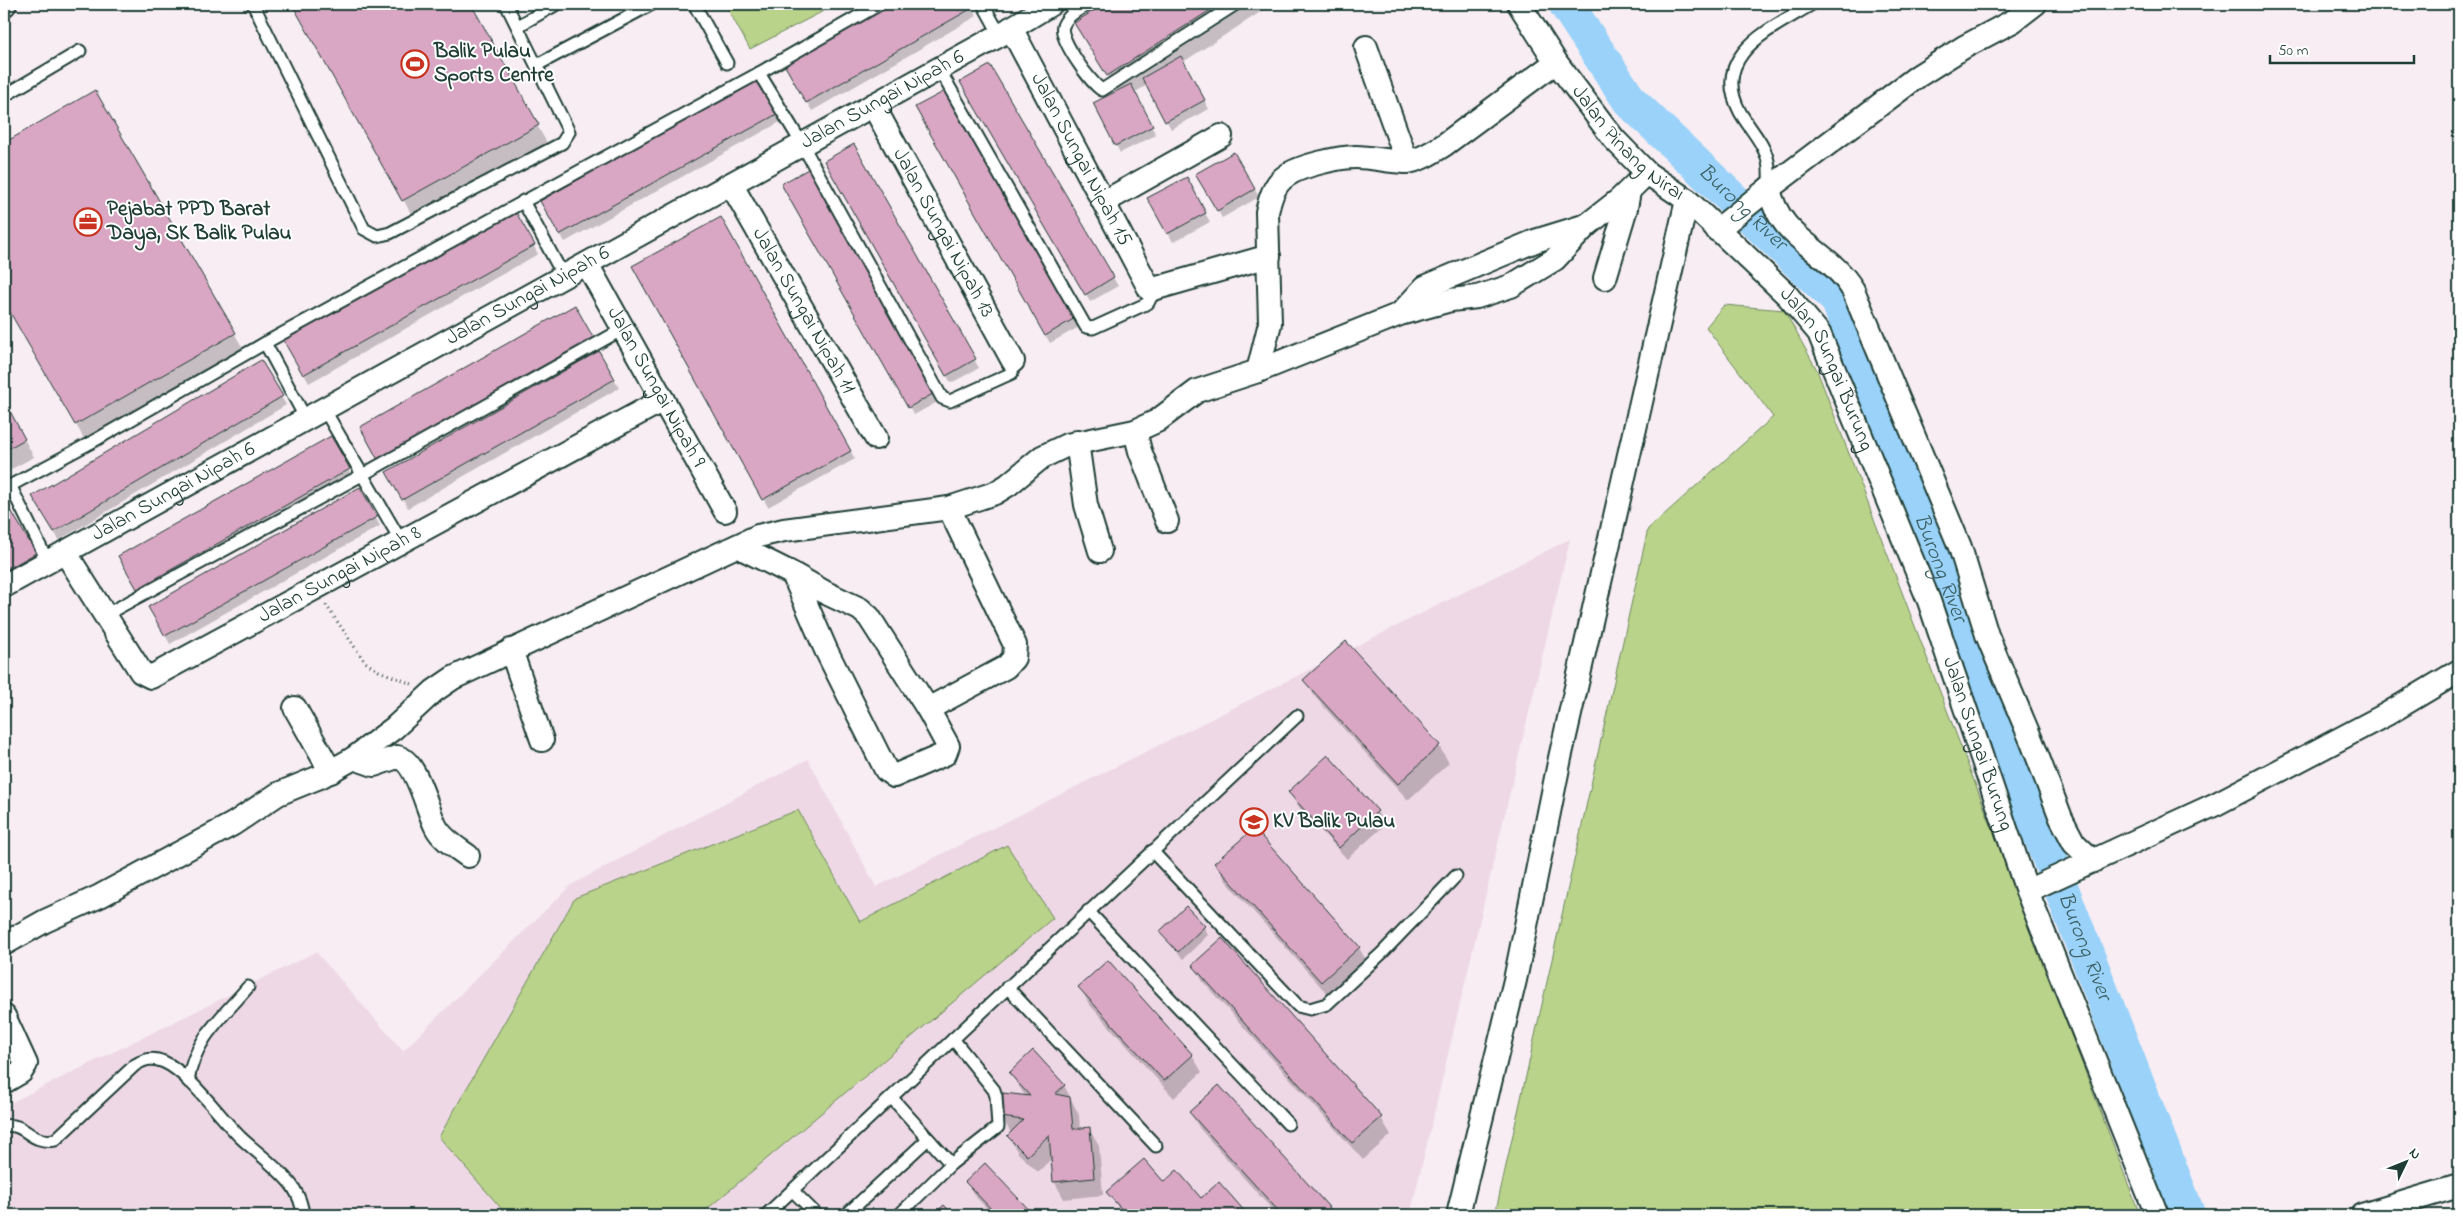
<svg xmlns="http://www.w3.org/2000/svg" width="2463" height="1219" viewBox="0 0 2463 1219" font-family="'Indie Flower',sans-serif">
  <rect width="100%" height="100%" fill="#f7edf3"/>
  <filter id="ink" filterUnits="userSpaceOnUse"><feTurbulence type="fractalNoise" baseFrequency=".02" numOctaves="2"/><feDisplacementMap in="SourceGraphic" scale="10" xChannelSelector="R" yChannelSelector="G"/><feConvolveMatrix kernelMatrix="1 2 1 2 8 2 1 2 1" color-interpolation-filters="sRGB"/></filter>
  <g filter="url(#ink)">
    <path fill="#eed8e5" d="M1570 539 1410 1215H4V1106L316 952 403 1051 571 885 808 759 876 887Z"/>
    <g fill="#bad38a" stroke="#6c885f">
      <path d="M725 4H837L750 49Z"/>
      <path d="M1724 305 1784 310 1817 370 2140 1215H1495L1648 529 1773 417 1706 327Z"/>
      <path d="M798 810 860 922 1007 845 1053 918 700 1215H507L439 1137 575 898Z"/>
    </g>
    <g fill="#0003">
      <path d="M293 4H469L547 143 413 217Z"/>
      <path d="M891 4H970L977 16 812 111 785 64Z"/>
      <path d="M1107 4H1273L1183 62 1209 109 1171 129 1147 85 1134 93 1156 135 1120 153 1116 145 1118 92 1075 24Z"/>
      <path d="M990 67 1118 286 1090 302 962 83Z"/>
      <path d="M759 80 782 121 565 242 541 201Z"/>
      <path d="M946 91 1079 327 1050 343 917 108Z"/>
      <path d="M94 92 244 350 86 442 4 300V144Z"/>
      <path d="M854 146 979 368 951 383 826 161Z"/>
      <path d="M1234 153 1259 197 1222 218 1197 174Z"/>
      <path d="M1186 178 1210 222 1173 242 1149 198Z"/>
      <path d="M782 185 941 400 914 415Z"/>
      <path d="M513 210 538 254 309 383 284 339Z"/>
      <path d="M720 218 855 459 768 507 634 266Z"/>
      <path d="M598 352 619 388 408 508 388 473Z"/>
      <path d="M261 362 286 405 59 540 34 497Z"/>
      <path d="M4 402 34 457 4 473Z"/>
      <path d="M330 437 353 478 142 597 119 557Z"/>
      <path d="M360 489 380 526 170 644 150 607Z"/>
      <path d="M11 513 39 562 4 582V518Z"/>
      <path d="M1305 680 1439 746 1449 763 1408 800 1315 697Z"/>
      <path d="M1328 757 1377 812 1385 825 1347 859 1297 805 1289 792Z"/>
      <path d="M1216 864 1359 948 1369 965 1331 998 1226 881Z"/>
      <path d="M1204 927 1208 935 1183 959 1161 932Z"/>
      <path d="M1194 965 1381 1118 1391 1135 1363 1160 1203 982Z"/>
      <path d="M1080 987 1192 1055 1202 1072 1174 1098 1089 1004Z"/>
      <path d="M1010 1073 1064 1085 1079 1115 1080 1129H1089L1099 1146 1103 1195 1064 1199 1054 1181 1052 1158 1038 1172 1018 1153 1008 1136 1011 1133 1002 1117 1026 1097Z"/>
      <path d="M1219 1086 1335 1215H1277L1200 1129 1190 1112Z"/>
      <path d="M985 1165 1032 1215H993L974 1195 967 1182Z"/>
      <path d="M1164 1184 1201 1200 1219 1184 1246 1215H1123L1108 1192Z"/>
    </g>
    <g fill="none" stroke-linecap="round" stroke-linejoin="round">
      <path stroke="#9ad2f9" stroke-width="35" id="s1" d="M1566 4 1630 101 1838 300 2028 803 2188 1215"/>
    </g>
    <g fill="#d9a6c3" stroke="#1f3d34">
      <path d="M292 4H471L539 125 402 201Z"/>
      <path d="M889 4H972L974 7 806 103 784 64Z"/>
      <path d="M1104 4H1220L1107 76 1074 23Z"/>
      <path d="M1181 56 1205 100 1165 122 1142 78Z"/>
      <path d="M990 65 1114 277 1085 295 960 82Z"/>
      <path d="M759 78 779 113 559 235 540 201Z"/>
      <path d="M1131 84 1153 126 1115 146 1093 103Z"/>
      <path d="M95 90 236 333 75 425 4 302V143Z"/>
      <path d="M947 90 1075 318 1045 336 915 107Z"/>
      <path d="M854 144 976 359 946 376 824 161Z"/>
      <path d="M1234 152 1255 189 1217 211 1195 174Z"/>
      <path d="M810 168 938 391 908 408 781 184Z"/>
      <path d="M1187 177 1206 213 1167 234 1147 198Z"/>
      <path d="M514 209 535 245 303 375 282 338Z"/>
      <path d="M721 217 851 451 762 500 632 266Z"/>
      <path d="M575 305 594 339 378 460 360 427Z"/>
      <path d="M599 351 615 379 402 500 386 472Z"/>
      <path d="M261 360 283 396 54 532 32 496Z"/>
      <path d="M4 400 25 439 4 451Z"/>
      <path d="M331 436 350 469 137 589 118 556Z"/>
      <path d="M360 487 377 517 165 636 148 607Z"/>
      <path d="M12 512 36 553 4 571V516Z"/>
      <path d="M1346 641 1440 745 1398 784 1303 680Z"/>
      <path d="M1328 755 1378 811 1339 848 1288 792Z"/>
      <path d="M1254 828 1360 947 1321 982 1214 863Z"/>
      <path d="M1186 906 1205 926 1178 952 1159 932Z"/>
      <path d="M1222 938 1382 1117 1352 1143 1192 965Z"/>
      <path d="M1108 960 1193 1055 1164 1081 1078 987Z"/>
      <path d="M1033 1050 1065 1085 1055 1094 1070 1097 1073 1129 1090 1127 1094 1178 1053 1182 1049 1135 1027 1156 1007 1136 1023 1120 1001 1117 1003 1093 1030 1096 1009 1073Z"/>
      <path d="M1219 1085 1336 1215H1282L1189 1112Z"/>
      <path d="M1144 1159 1164 1182 1177 1170 1201 1198 1219 1182 1248 1215H1127L1106 1192Z"/>
      <path d="M985 1163 1034 1215H997L965 1182Z"/>
      <path d="M944 1205 954 1215H933Z"/>
    </g>
    <g fill="none" stroke-linecap="round" stroke-linejoin="round">
      <g stroke="#1f3d34" stroke-width="15">
        <g id="service">
          <path d="M253 4 364 229 377 236 390 233 562 143 569 132 506 4"/>
          <path d="M694 4 727 63"/>
          <path d="M983 4 1000 35"/>
          <path d="M1089 4C1080 9 1067 15 1063 26 1058 38 1091 84 1102 90L1236 4"/>
          <path d="M518 26 557 4"/>
          <path d="M537 65 652 4"/>
          <path d="M939 69 1086 327 1093 328 1148 303 1152 295 1150 290"/>
          <path d="M759 73 802 144 942 398 950 401 1012 373 1013 361"/>
          <path d="M4 96 80 51"/>
          <path d="M1769 188C1769 180 1770 170 1768 161 1764 143 1749 128 1740 112 1709 54 1772 29 1812 4"/>
          <path d="M523 201 564 277"/>
          <path d="M265 343 759 73 880 4"/>
          <path d="M324 409 401 541"/>
          <path d="M10 485 48 562"/>
          <path d="M4 489 92 442 265 343 306 419"/>
          <path d="M105 615 362 475 623 329"/>
          <path d="M1152 851 1298 1006 1310 1009 1327 1004 1382 953 1456 876"/>
          <path d="M1088 911 1288 1124"/>
          <path d="M1007 987 1156 1146"/>
          <path d="M188 1081C195 1038 221 1019 248 987"/>
          <path d="M892 1098 951 1164"/>
          <path d="M4 1126C27 1122 28 1144 55 1140L135 1065C145 1059 152 1057 164 1062 189 1073 219 1116 240 1137 257 1153 279 1168 293 1187 299 1196 302 1204 303 1215"/>
          <path d="M793 1191 817 1215"/>
          <path d="M766 1215 1297 716"/>
          <path d="M846 1215 928 1139"/>
          <path d="M899 1215 951 1164 998 1127 996 1096 994 1090 953 1039"/>
        </g>
      </g>
      <g stroke="#1f3d34" stroke-width="26">
        <g id="minor">
          <path id="s2" d="M1519 4 1556 62 1614 139 1647 173 1687 200 1787 295 1819 333 1929 601 2027 891 2157 1215"/>
          <path d="M4 5 5 4"/>
          <path id="s3" d="M1011 28 1150 290 1269 256"/>
          <path d="M1366 47 1407 162"/>
          <path id="s4" d="M873 105 1013 361"/>
          <path id="s5" d="M731 184 876 438"/>
          <path d="M1769 188C1779 241 1828 248 1853 290L1960 547 1987 635 2032 742 2061 818 2074 843 2093 861"/>
          <path d="M1104 202 1221 136"/>
          <path d="M1717 230 1764 192 1918 76 1964 47 2013 21 2035 4"/>
          <path id="s6" d="M587 264 725 511"/>
          <path d="M1605 278 1626 208 1629 191"/>
          <path d="M1401 313 1425 287 1535 241 1587 225"/>
          <path d="M1258 371 1270 323 1267 212C1270 199 1274 184 1286 176 1299 166 1339 157 1356 157 1372 157 1389 162 1406 162 1419 161 1433 152 1444 145L1556 62"/>
          <path d="M1135 431 1140 451 1167 521"/>
          <path d="M1077 442 1086 505 1100 551"/>
          <path d="M737 546 793 574 826 593 860 609 869 617 928 709 948 746 945 754 894 776 886 770 826 650 793 574"/>
          <path id="s7" d="M65 552 141 672 151 677 663 400"/>
          <path id="s8" d="M4 586 1000 35 1051 4"/>
          <path d="M511 650 542 740"/>
          <path d="M295 708 331 772"/>
          <path d="M928 709 1006 667 1014 658 1015 645 949 508"/>
          <path d="M354 758 374 765 397 757C417 760 427 811 436 827 442 839 457 848 468 856"/>
          <path d="M2027 891 2216 804 2387 714 2459 671"/>
          <path d="M4 944 45 921 100 896 233 824 278 794 322 776 354 758 394 728 434 691 453 678 758 536 784 530 949 508 995 493 1008 485 1042 457 1067 445 1135 431 1157 421 1197 391 1258 371 1400 314 1451 300 1477 297 1511 286 1555 259 1587 225 1619 200 1647 173"/>
          <path d="M4 1016 26 1064 21 1072 4 1082"/>
          <path d="M1458 1215 1515 980 1560 758 1687 200"/>
          <path d="M2362 1215 2459 1186"/>
        </g>
      </g>
      <path stroke="#1f3d34" stroke-width="3" stroke-dasharray="1 4" stroke-linecap="butt" d="M326 605 365 662 379 671 412 684"/>
      <use href="#service" stroke="#fff" stroke-width="11"/>
      <use href="#minor" stroke="#fff" stroke-width="22"/>
    </g>
  </g>
  <defs>
    <g id="stadium-ring" transform="scale(1.4375)"><circle r="9.5" fill="#fff" stroke="#c8321e" stroke-width="1.5"/><path d="M0-5a6.5 5 0 1 0 0 10a6.5 5 0 1 0 0-10ZM-3.5-1.8h7v3.6h-7Z" fill="#c8321e"/></g>
    <g id="office-ring" transform="scale(1.4375)"><circle r="9.5" fill="#fff" stroke="#c8321e" stroke-width="1.5"/><path d="M-6-3h4V-5.5h4V-3h4V5H-6ZM-1-4.5V-3h2v-1.5ZM-6 0V1H6V0Z" fill="#c8321e"/></g>
    <g id="university-ring" transform="scale(1.4375)"><circle r="9.5" fill="#fff" stroke="#c8321e" stroke-width="1.5"/><path d="M0-5L7-2L0 1L-7-2ZM-4 1L0 2.5L4 1V4Q0 6-4 4Z" fill="#c8321e"/></g>
  </defs>
  <g fill-rule="evenodd">
    <use href="#stadium-ring" x="415" y="64"/>
    <use href="#office-ring" x="88" y="222"/>
    <use href="#university-ring" x="1254" y="822"/>
  </g>
  <g text-anchor="middle" dominant-baseline="central" stroke-width="4" stroke-linejoin="round" paint-order="stroke">
    <g font-size="21" font-weight="bold" fill="#1f3d34" stroke="#fff" text-anchor="start">
      <text x="434" y="52">Balik Pulau<tspan x="434" dy="24">Sports Centre</tspan></text>
      <text x="107" y="210">Pejabat PPD Barat<tspan x="107" dy="24">Daya, SK Balik Pulau</tspan></text>
      <text x="1273" y="822">KV Balik Pulau</text>
    </g>
    <g font-size="21" fill="#1f3d34" stroke="#fff">
      <text stroke="none"><textPath href="#s8" startOffset="1004">Jalan Sungai Nipah 6</textPath></text>
      <text stroke="none"><textPath href="#s2" startOffset="178">Jalan Pinang Nirai</textPath></text>
      <text stroke="none"><textPath href="#s3" startOffset="149">Jalan Sungai Nipah 15</textPath></text>
      <text stroke="none"><textPath href="#s4" startOffset="146">Jalan Sungai Nipah 13</textPath></text>
      <text stroke="none"><textPath href="#s8" startOffset="599">Jalan Sungai Nipah 6</textPath></text>
      <text stroke="none"><textPath href="#s5" startOffset="146">Jalan Sungai Nipah 11</textPath></text>
      <text stroke="none"><textPath href="#s2" startOffset="484">Jalan Sungai Burung</textPath></text>
      <text stroke="none"><textPath href="#s6" startOffset="141">Jalan Sungai Nipah 9</textPath></text>
      <text stroke="none"><textPath href="#s8" startOffset="194">Jalan Sungai Nipah 6</textPath></text>
      <text stroke="none"><textPath href="#s7" startOffset="368">Jalan Sungai Nipah 8</textPath></text>
      <text stroke="none"><textPath href="#s2" startOffset="889">Jalan Sungai Burung</textPath></text>
    </g>
    <g font-size="22" font-style="italic" fill="#3e6265" stroke="#fff">
      <text stroke="none"><textPath href="#s1" startOffset="271">Burong River</textPath></text>
      <text stroke="none"><textPath href="#s1" startOffset="691">Burong River</textPath></text>
      <text stroke="none"><textPath href="#s1" startOffset="1096">Burong River</textPath></text>
    </g>
  </g>
  <rect width="2463" height="1219" fill="none" stroke="#fff" stroke-width="20"/>
  <rect x="10" y="10" width="2443" height="1199" fill="none" stroke="#1f3d34" stroke-width="2" filter="url(#ink)"/>
  <g transform="translate(2406 1162) rotate(47)" stroke="#ffffff" stroke-width="4" paint-order="stroke">
  <path d="M0-4L9 19L0 12L-9 19Z" fill="#1f3d34"/>
  <text y="-8" font-size="14" font-weight="bold" text-anchor="middle" fill="#1f3d34">N</text>
  </g>
  <path d="M2270 55v8h144v-8" fill="none" stroke="#1f3d34" stroke-width="2.5"/>
  <text x="2278" y="55" font-size="15" fill="#1f3d34" stroke="#ffffff" stroke-width="4" paint-order="stroke">50 m</text>
</svg>
